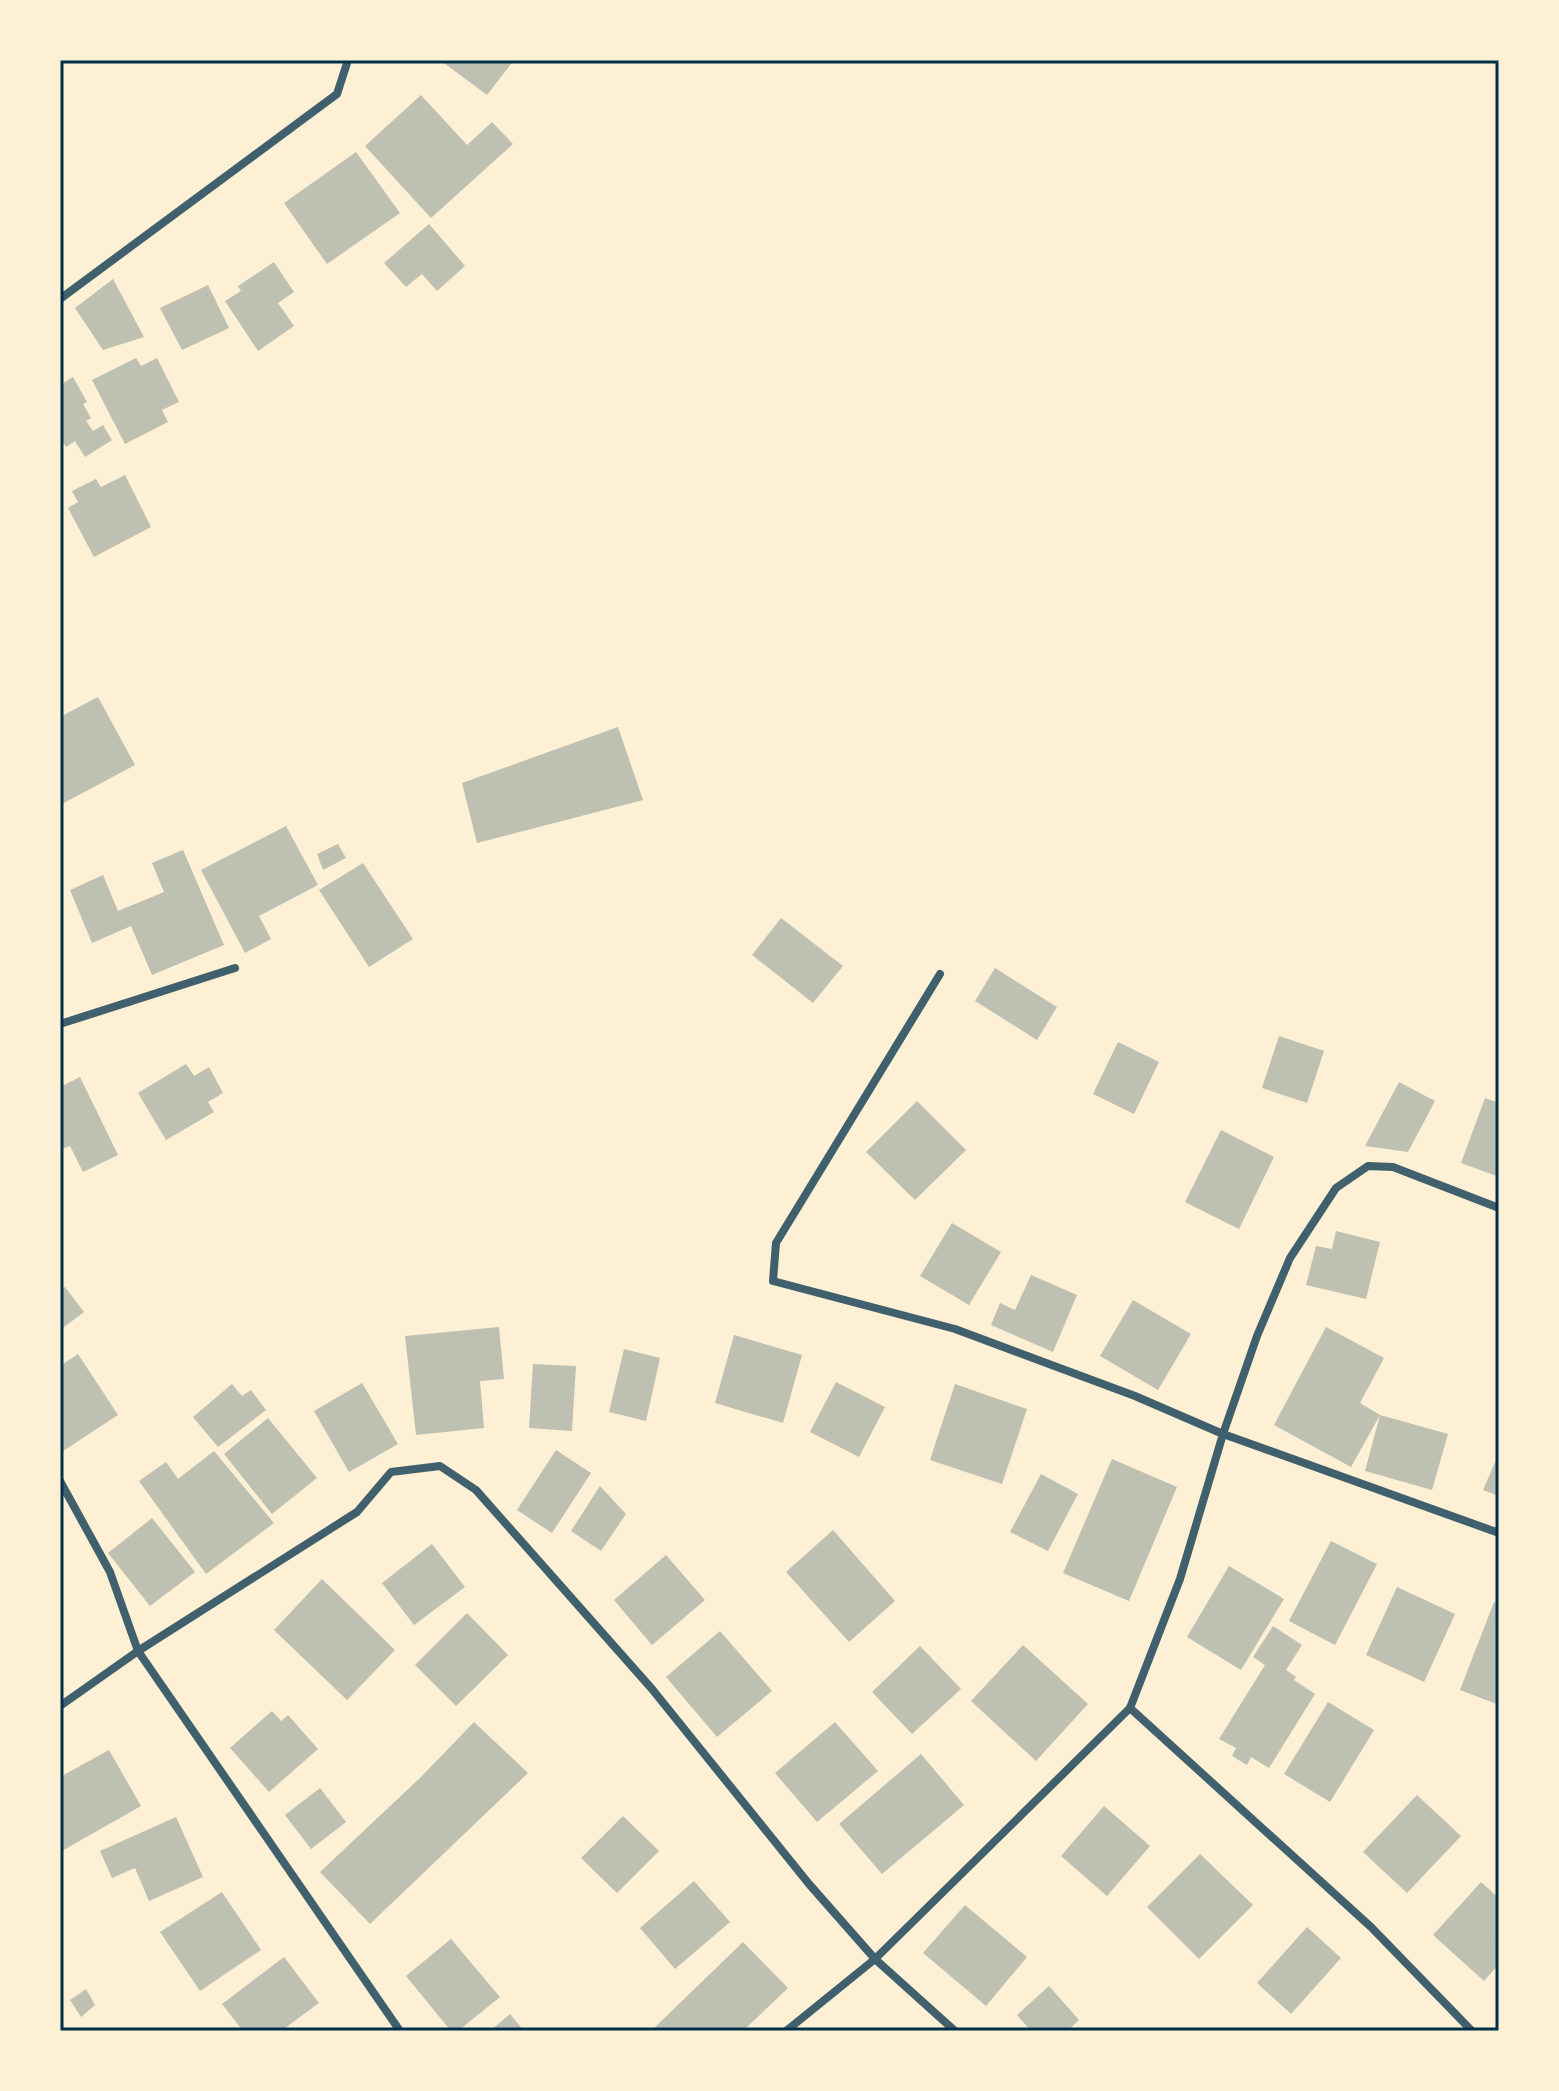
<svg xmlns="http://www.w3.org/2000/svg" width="1559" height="2091" viewBox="0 0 1559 2091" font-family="'Noto Sans',sans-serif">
  <rect width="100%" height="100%" fill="#fdf0d5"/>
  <g fill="#bec0b2">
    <path d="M440 60H514L487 95Z"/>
    <path d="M421 95 467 145 492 122 513 144 431 218 365 146Z"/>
    <path d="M356 152 400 213 327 264 284 203Z"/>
    <path d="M429 224 465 266 437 291 422 274 406 287 384 263Z"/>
    <path d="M274 262 294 292 278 303 294 326 258 351 225 301 241 291 238 286Z"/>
    <path d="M113 279 144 337 103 350 75 308Z"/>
    <path d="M208 285 229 328 182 350 160 308Z"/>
    <path d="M136 358 141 366 157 358 179 402 162 410 168 422 125 444 92 380Z"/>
    <path d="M73 377 87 402 83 404 91 418 86 421 93 431 103 425 112 440 85 457 75 441 66 447 60 436V385Z"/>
    <path d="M125 475 151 527 94 557 68 508 78 502 72 491 96 479 101 487Z"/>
    <path d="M98 697 135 765 60 805V717Z"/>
    <path d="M618 727 643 800 477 843 462 783Z"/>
    <path d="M286 826 318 885 259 916 271 939 245 953 201 870Z"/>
    <path d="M338 844 346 858 323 870 317 854Z"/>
    <path d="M183 850 224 945 152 975 131 926 92 943 70 890 103 875 118 911 164 892 152 863Z"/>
    <path d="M363 863 413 939 369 967 319 890Z"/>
    <path d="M781 918 843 966 813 1003 752 955Z"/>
    <path d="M995 968 1057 1007 1037 1040 975 1001Z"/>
    <path d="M1279 1036 1324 1051 1307 1103 1262 1088Z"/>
    <path d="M1118 1042 1159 1062 1134 1114 1093 1094Z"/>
    <path d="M186 1064 194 1076 209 1067 223 1093 208 1102 214 1112 166 1140 138 1093Z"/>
    <path d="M80 1077 118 1155 83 1172 70 1146 60 1150V1087Z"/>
    <path d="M1399 1082 1435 1101 1408 1152 1365 1146Z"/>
    <path d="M1485 1098 1499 1103V1177L1461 1163Z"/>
    <path d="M917 1101 966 1150 915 1200 866 1152Z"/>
    <path d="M1221 1130 1274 1157 1239 1229 1185 1202Z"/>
    <path d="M952 1223 1001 1252 969 1305 920 1276Z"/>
    <path d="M1336 1231 1380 1242 1366 1299 1306 1285 1316 1246 1332 1249Z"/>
    <path d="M1031 1275 1077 1295 1053 1352 991 1325 1000 1303 1015 1310Z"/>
    <path d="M65 1287 84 1312 60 1330V1291Z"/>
    <path d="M1133 1300 1191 1334 1158 1390 1100 1356Z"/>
    <path d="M499 1327 504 1379 480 1381 484 1428 416 1435 405 1336Z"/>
    <path d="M1326 1327 1384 1358 1360 1403 1380 1415 1448 1434 1432 1490 1365 1471 1380 1415 1351 1467 1274 1425Z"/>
    <path d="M734 1335 802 1355 783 1423 715 1403Z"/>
    <path d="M624 1349 660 1358 646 1421 609 1412Z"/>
    <path d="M78 1354 118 1415 60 1453V1366Z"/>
    <path d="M533 1364 576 1366 572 1431 529 1428Z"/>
    <path d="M836 1382 885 1407 859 1457 810 1432Z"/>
    <path d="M362 1383 398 1444 349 1472 314 1411Z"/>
    <path d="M232 1384 242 1396 251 1390 266 1410 218 1447 193 1417Z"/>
    <path d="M955 1384 1027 1409 1002 1484 930 1460Z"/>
    <path d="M268 1418 317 1478 272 1514 224 1454Z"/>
    <path d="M556 1450 591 1473 552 1533 517 1510Z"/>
    <path d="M214 1451 274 1523 206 1574 139 1481 166 1462 178 1479Z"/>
    <path d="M1499 1453V1496L1483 1490Z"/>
    <path d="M1112 1459 1177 1487 1129 1601 1063 1573Z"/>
    <path d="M1041 1474 1078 1494 1048 1551 1010 1532Z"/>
    <path d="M600 1486 626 1514 601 1551 571 1531Z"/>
    <path d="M152 1518 195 1572 150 1606 108 1553Z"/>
    <path d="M833 1530 895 1601 849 1642 786 1572Z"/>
    <path d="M1331 1541 1377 1564 1335 1645 1289 1621Z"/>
    <path d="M432 1544 465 1587 414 1625 382 1583Z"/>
    <path d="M666 1555 705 1600 652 1645 614 1600Z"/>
    <path d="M1229 1566 1284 1599 1241 1670 1187 1637Z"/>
    <path d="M322 1579 395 1650 347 1700 274 1630Z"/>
    <path d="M1397 1587 1455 1614 1424 1682 1366 1655Z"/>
    <path d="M1494 1602 1499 1604V1705L1460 1690Z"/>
    <path d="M467 1613 508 1655 456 1706 415 1665Z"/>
    <path d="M1273 1626 1302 1645 1286 1670 1296 1677 1294 1680 1315 1694 1269 1768 1251 1757 1247 1765 1232 1756 1236 1748 1219 1739 1265 1665 1253 1657Z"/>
    <path d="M720 1631 772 1691 717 1737 666 1677Z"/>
    <path d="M1023 1645 1088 1704 1036 1761 971 1701Z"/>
    <path d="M920 1646 961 1689 912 1734 872 1692Z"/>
    <path d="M1328 1702 1374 1730 1330 1802 1284 1774Z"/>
    <path d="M272 1711 281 1721 288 1715 318 1749 269 1792 230 1748Z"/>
    <path d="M474 1722 528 1773 370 1924 320 1872 421 1777Z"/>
    <path d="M835 1722 878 1771 817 1822 775 1773Z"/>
    <path d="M109 1750 141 1806 60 1852V1777Z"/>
    <path d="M921 1754 964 1805 882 1874 839 1824Z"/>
    <path d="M320 1788 346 1822 311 1849 285 1815Z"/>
    <path d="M1417 1795 1461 1836 1407 1893 1363 1852Z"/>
    <path d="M1104 1806 1150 1846 1107 1896 1061 1856Z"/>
    <path d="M623 1816 659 1851 617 1893 581 1858Z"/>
    <path d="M176 1817 203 1877 149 1901 135 1868 112 1878 100 1851Z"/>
    <path d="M1200 1854 1253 1905 1199 1959 1147 1907Z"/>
    <path d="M694 1881 730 1922 675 1969 640 1928Z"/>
    <path d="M1481 1882 1499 1898V1933L1495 1937 1499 1940 1497 1961 1499 1964 1484 1981 1433 1935Z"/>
    <path d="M222 1892 261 1950 200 1991 160 1932Z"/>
    <path d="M965 1905 1027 1957 986 2006 923 1953Z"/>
    <path d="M1307 1927 1341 1958 1291 2014 1257 1983Z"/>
    <path d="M451 1939 500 1997 458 2031H451L406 1976Z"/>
    <path d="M743 1942 788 1988 743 2031H651Z"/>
    <path d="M284 1957 319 2003 281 2031H243L222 2004Z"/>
    <path d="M1049 1986 1079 2020 1067 2031H1031L1017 2015Z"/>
    <path d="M86 1989 95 2005 81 2017 70 2000Z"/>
    <path d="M510 2014 524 2031H490Z"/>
  </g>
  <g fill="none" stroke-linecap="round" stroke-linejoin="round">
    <g stroke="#3f606c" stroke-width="8">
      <path d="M60 299 337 94 348 60"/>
      <path d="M940 974 776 1243 773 1281 955 1329 1135 1396 1223 1434 1499 1533"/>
      <path d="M60 1024 235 968"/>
      <path d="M60 1481 110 1572 138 1651 400 2031"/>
      <path d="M60 1706 138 1651 357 1512 391 1472 440 1466 476 1490 652 1689 809 1884 875 1959 955 2031"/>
      <path d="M1130 1708 1371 1927 1472 2031"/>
      <path d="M786 2031 875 1959 1130 1708 1180 1579 1223 1434 1257 1336 1290 1258 1336 1188 1368 1166 1393 1167 1499 1208"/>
    </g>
  </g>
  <rect width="1559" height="2091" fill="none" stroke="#fdf0d5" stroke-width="124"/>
  <rect x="62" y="62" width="1435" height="1967" fill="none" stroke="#003049" stroke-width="3"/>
</svg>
